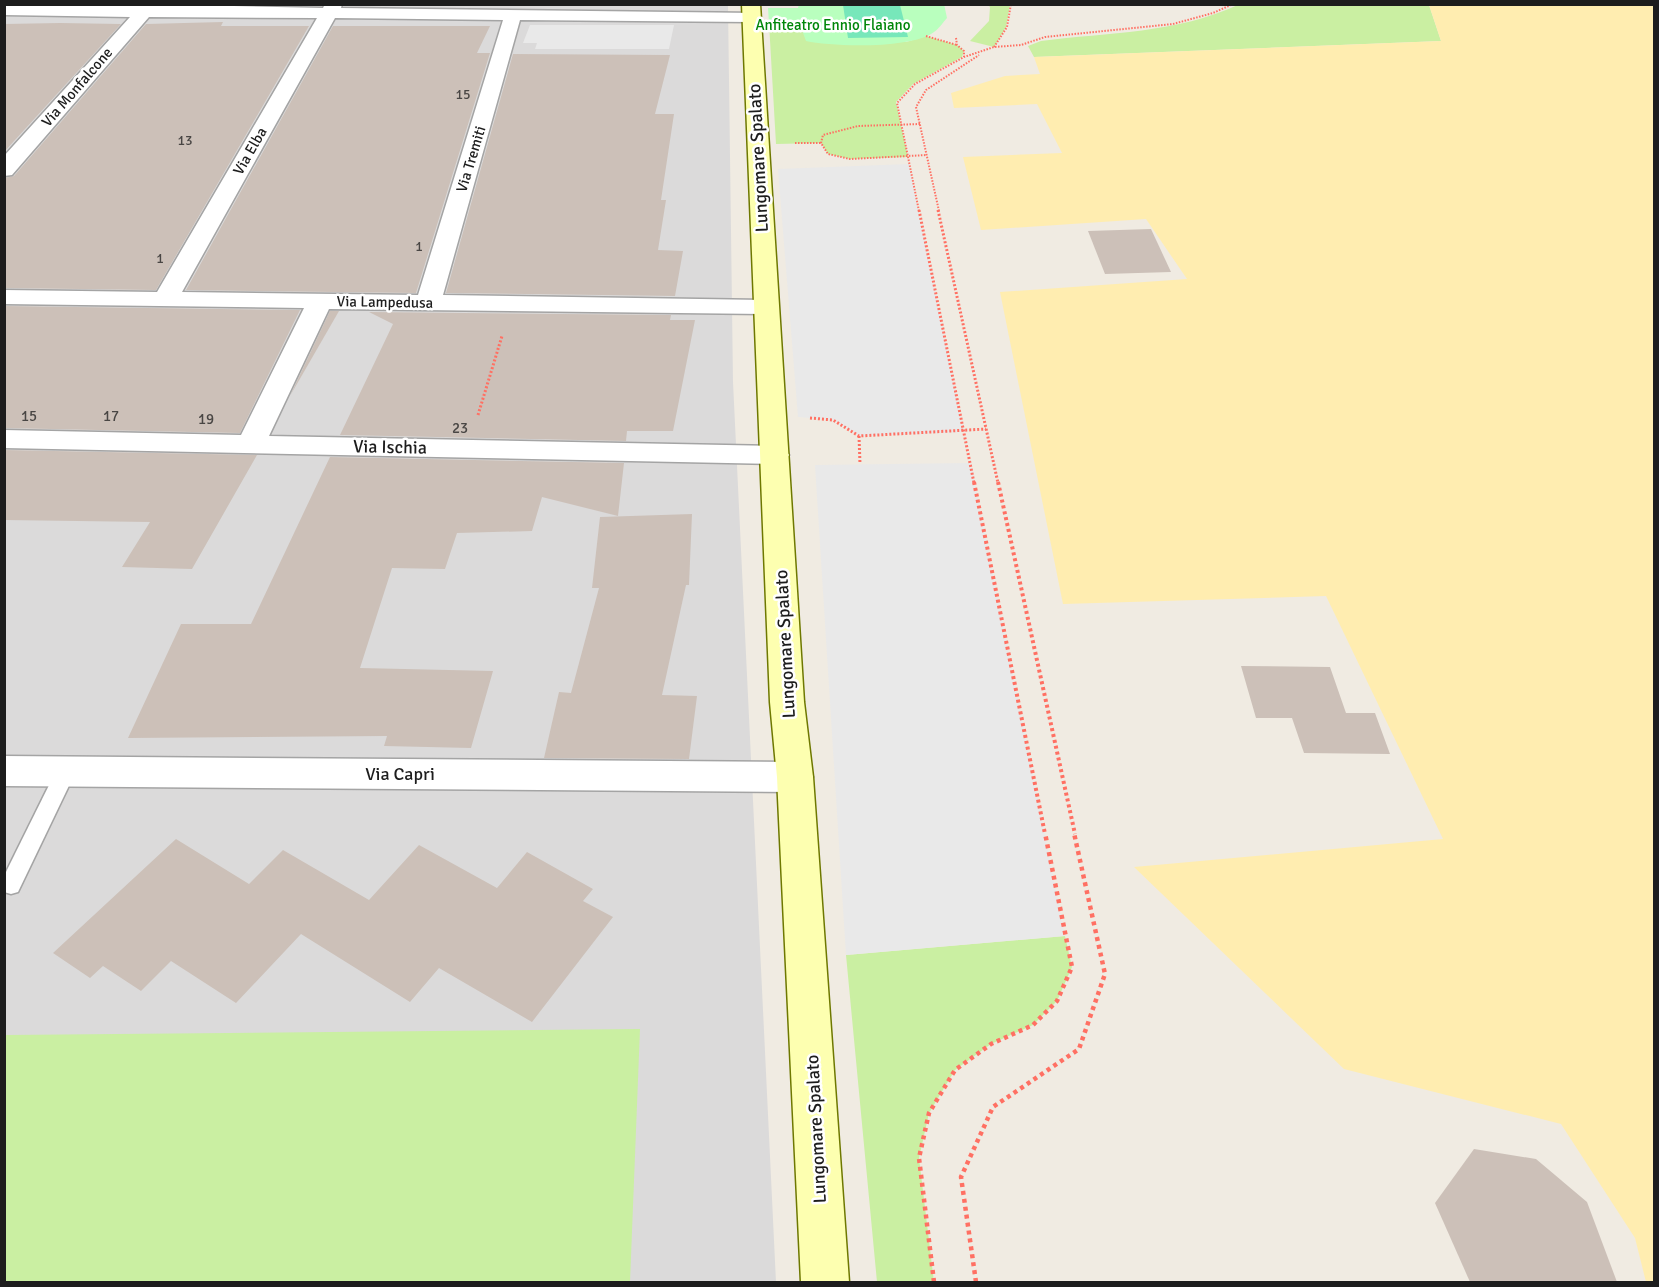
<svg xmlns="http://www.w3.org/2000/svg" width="1659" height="1287" viewBox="0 0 1659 1287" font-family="Signika,sans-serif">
  <rect width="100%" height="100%" fill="#f0ebe2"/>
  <path fill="#dbdada" d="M5 5H728L733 382 776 1282H5Z"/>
  <g fill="#caefa2">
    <path d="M1240 4 1429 5 1441 41 1034 57 1028 46 1041 41C1109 32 1176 34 1240 4Z"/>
    <path d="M988 5H1010L1006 27 994 47 970 41 989 21 990 7Z"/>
    <path d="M800 22 906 42 926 36 957 45 964 51 962 57 913 84 896 102 908 157 850 159 828 154 821 143 776 144 769 23Z"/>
    <path d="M1065 936 1072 967 1057 1001 1033 1025 991 1044 955 1070 929 1113 919 1158 934 1282H877L846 955Z"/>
    <path d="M640 1029 630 1282H5V1035Z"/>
  </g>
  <path fill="#ffedb0" d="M1429 5H1654V1282H1646L1635 1238 1561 1124 1344 1069 1134 867 1443 839 1326 596 1063 604 1000 292 1187 279 1146 219 981 230 963 157 1062 153 1037 104 954 108 951 93 1005 76 1040 74 1034 57 1441 41Z"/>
  <path fill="#b9ffbe" d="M799 4H944L947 18C943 22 939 29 934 32 912 49 833 47 806 41L799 22 769 23 768 8H798Z"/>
  <path fill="#77e7ba" d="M843 5H900L908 37 848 38Z"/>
  <g fill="#e9e9e9">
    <path d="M530 25H674L669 49H535L537 43H523Z"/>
    <path d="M909 164 964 432 859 436 833 420 798 417 778 169Z"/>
    <path d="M971 463 1065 936 846 955 815 465Z"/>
  </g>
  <g fill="#ccc0b8">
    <path d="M223 22 221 26H309L156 290 4 288V178L14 176 146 24Z"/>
    <path d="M60 23 121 24 4 152V24Z"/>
    <path d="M333 26H490L477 53H490L416 293 186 290Z"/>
    <path d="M513 54 670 55 655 114H674L661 200H666L658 250 683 251 675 296 446 293Z"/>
    <path d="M1151 229 1171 272 1105 274 1088 231Z"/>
    <path d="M4 306 300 310 240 433 4 428Z"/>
    <path d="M330 311H339L290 396Z"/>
    <path d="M369 312 671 315 670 320H695L673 431H627L626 441 340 435 393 324Z"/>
    <path d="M4 450 257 455 192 569 122 567 150 522 4 520Z"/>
    <path d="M330 457 624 463 618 516 542 497 532 531 457 533 445 569 392 568 360 668 493 671 471 748 384 746 387 736 128 738 181 624H251Z"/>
    <path d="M692 514 689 585H686L662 695 697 696 689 759 544 758 559 692 571 693 599 588H592L600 517Z"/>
    <path d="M1241 666 1330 667 1346 713H1375L1390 754 1304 753 1292 718H1256Z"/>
    <path d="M176 839 249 884 283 850 369 900 419 845 497 888 527 852 593 889 583 901 613 917 532 1022 439 968 410 1002 301 934 236 1003 171 961 141 991 103 966 90 978 53 953Z"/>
    <path d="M1474 1149 1536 1159 1587 1202 1617 1282H1470L1435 1203Z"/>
  </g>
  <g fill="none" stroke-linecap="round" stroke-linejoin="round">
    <g stroke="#a4a4a4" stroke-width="3">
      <path id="lane" d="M66 763 73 765 76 771 18 892 11 894 4 892V876L59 765Z"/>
    </g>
    <g stroke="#a4a4a4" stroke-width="3">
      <g id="street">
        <path d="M141 4 323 8 325 4H342L341 8 756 13 759 17 756 21 750 22 520 20 443 295 766 300 775 302 778 307 775 312 766 314 329 309 269 436 775 446 785 449 789 455 785 461 775 464 4 448V430L241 435 304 308 4 304V290L157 292 317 18 149 17 12 175 4 176V156L130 17 4 15V5ZM335 18 503 20 418 295 182 292Z"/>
        <path d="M4 756 795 762 808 767 813 777 808 787 795 792 4 786Z"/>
      </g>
    </g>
    <g stroke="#6e7800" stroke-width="3">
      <path id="secondary" d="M742 4H760L804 702 813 777 849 1282H801L777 777 770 702Z"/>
    </g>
    <g stroke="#ff7063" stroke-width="2" stroke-dasharray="1.5 1.5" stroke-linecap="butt">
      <path d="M926 36 957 45"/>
      <path d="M956 38 957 45 964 51V57"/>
      <path d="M994 47 1007 27 1011 4"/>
      <path d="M920 124 858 126 823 135 821 143 828 154 850 159 927 155"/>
      <path d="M795 143H821"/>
      <path d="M919 211 897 103 915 84 964 57 994 47 1021 45 1045 37 1173 24 1213 13 1233 4"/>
      <path d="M939 211 916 107 926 90 979 55"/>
    </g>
    <g stroke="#ff7063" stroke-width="3" stroke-dasharray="2 2" stroke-linecap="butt">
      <path d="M919 210 974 483"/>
      <path d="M938 210 998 483"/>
      <path d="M478 415 502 336"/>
      <path d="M810 418 833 420 859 436 986 429"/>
      <path d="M859 436 860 464"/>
    </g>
    <g stroke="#ff7063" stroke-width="4" stroke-dasharray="3 3" stroke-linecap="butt">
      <path d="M974 482 1045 834"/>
      <path d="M998 482 1075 834"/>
    </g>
    <g stroke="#ff7063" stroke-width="4.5" stroke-dasharray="4 4" stroke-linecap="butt">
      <path d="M934 1282 919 1158 929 1113 955 1070 991 1044 1033 1025 1057 1001 1072 967 1045 833"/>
      <path d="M976 1282 961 1177 993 1107 1079 1049 1105 974 1074 833"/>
    </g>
    <use href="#lane" fill="#fff" fill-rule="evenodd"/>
    <use href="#street" fill="#fff" fill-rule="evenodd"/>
    <use href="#secondary" fill="#fdffb0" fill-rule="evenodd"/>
  </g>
  <g text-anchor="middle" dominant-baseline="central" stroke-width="5" stroke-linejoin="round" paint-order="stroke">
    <g font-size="14" fill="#494644">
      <text x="463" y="94">15</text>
      <text x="185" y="140">13</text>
      <text x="419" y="246">1</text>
      <text x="160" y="258">1</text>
    </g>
    <g font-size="15" fill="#008609" stroke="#fff">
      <text x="833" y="25">Anfiteatro Ennio Flaiano</text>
    </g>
    <g font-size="15" fill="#1d1d1d" stroke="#fff">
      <text transform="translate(77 87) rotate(-49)">Via Monfalcone</text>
      <text transform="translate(250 151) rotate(-60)">Via Elba</text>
      <text transform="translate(471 159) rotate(-73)">Via Tremiti</text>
      <text transform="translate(385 302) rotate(1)">Via Lampedusa</text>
    </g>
    <g font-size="15" fill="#494644">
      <text x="29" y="416">15</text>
      <text x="111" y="416">17</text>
      <text x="206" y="419">19</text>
      <text x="460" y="428">23</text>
    </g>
    <g font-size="18" fill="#1d1d1d" stroke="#fff">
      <text transform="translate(758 158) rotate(-93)">Lungomare Spalato</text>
      <text transform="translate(390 447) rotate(1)">Via Ischia</text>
      <text transform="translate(785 644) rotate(-93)">Lungomare Spalato</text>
      <text x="400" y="774">Via Capri</text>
      <text transform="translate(816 1129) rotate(-93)">Lungomare Spalato</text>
    </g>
  </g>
  <rect width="1659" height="1287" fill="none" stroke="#1d1d1d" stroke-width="12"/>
</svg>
